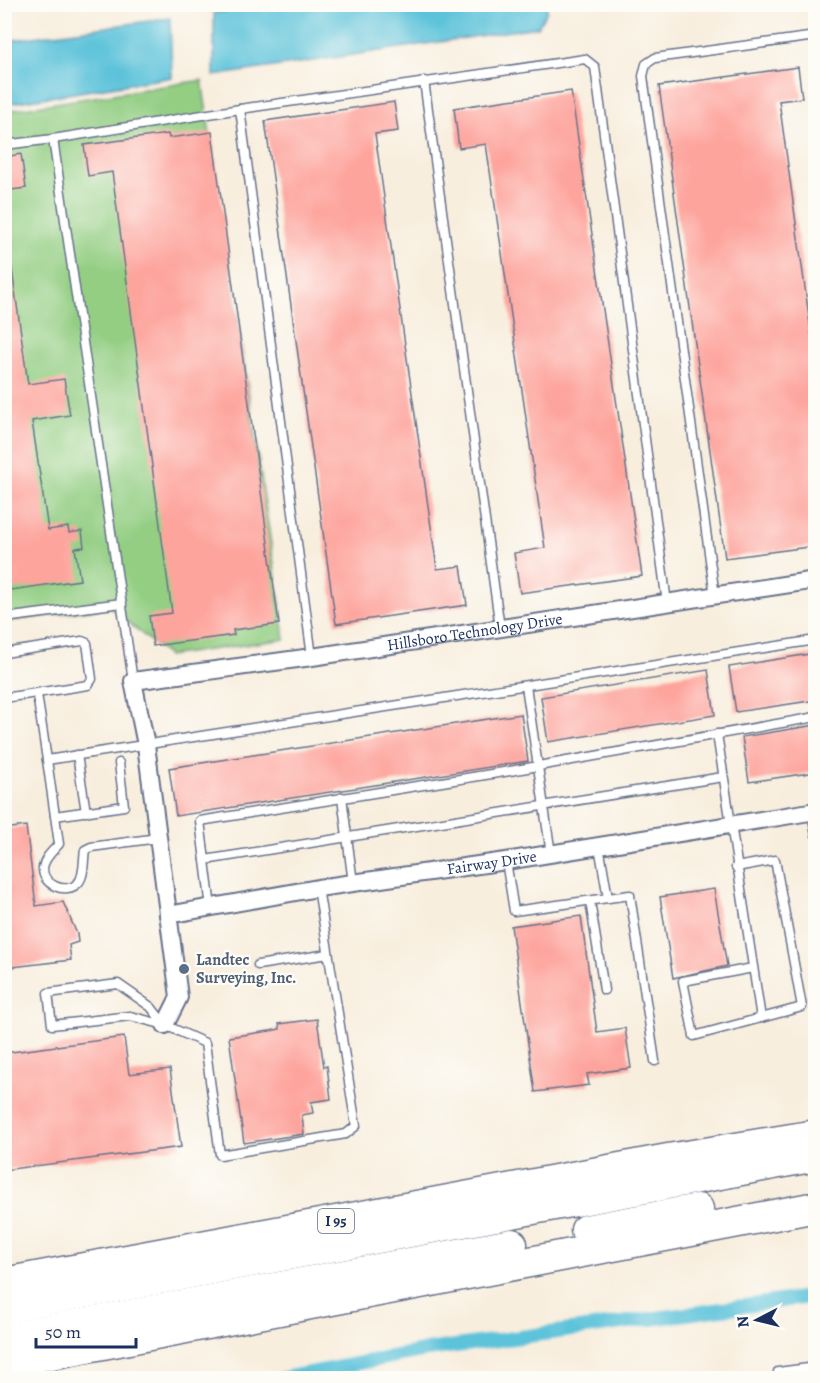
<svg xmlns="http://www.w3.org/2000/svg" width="820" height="1383" viewBox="0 0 820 1383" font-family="Alegreya,serif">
  <rect width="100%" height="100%" fill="#fdfcf7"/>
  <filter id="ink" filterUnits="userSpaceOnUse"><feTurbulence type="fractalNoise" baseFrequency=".0167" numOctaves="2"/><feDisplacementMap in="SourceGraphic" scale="12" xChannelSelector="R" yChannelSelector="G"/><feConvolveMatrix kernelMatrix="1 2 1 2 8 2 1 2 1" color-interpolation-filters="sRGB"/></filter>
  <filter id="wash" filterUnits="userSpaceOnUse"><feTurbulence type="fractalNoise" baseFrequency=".008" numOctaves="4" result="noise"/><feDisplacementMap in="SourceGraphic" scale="24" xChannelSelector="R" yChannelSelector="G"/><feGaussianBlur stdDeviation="1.35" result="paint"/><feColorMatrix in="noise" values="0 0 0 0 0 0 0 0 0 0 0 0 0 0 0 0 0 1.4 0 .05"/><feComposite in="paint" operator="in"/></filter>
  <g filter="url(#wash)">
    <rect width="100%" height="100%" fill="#f8eede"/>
    <path fill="#93ce83" stroke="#577e70" stroke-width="1.5" d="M202 80 285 639 168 656 110 607 5 622V111Z"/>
    <g fill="#5dc3da" stroke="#3c799c" stroke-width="1.5">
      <path d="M275 5 547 4V11L538 27 214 76V13Z"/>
      <path d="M170 18 172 77 5 104V41Z"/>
    </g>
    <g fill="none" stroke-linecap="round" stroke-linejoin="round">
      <path stroke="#5dc3da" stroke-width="14" d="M283 1378 427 1350 816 1296"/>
    </g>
    <g id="blocks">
      <g fill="#fda49d">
        <path d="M798 67 802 98 779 101 816 367V546L725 558 659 86Z"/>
        <path d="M571 91 642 576 520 593 514 553 545 548 486 144 459 148 454 108Z"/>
        <path d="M394 102 398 131 375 134 437 569 461 566 467 605 336 624 265 121Z"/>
        <path d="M212 132 279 624 233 630 234 635 153 646 149 616 172 613 112 172 88 176 84 145 168 134 169 138Z"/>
        <path d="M21 154 26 188 4 191V157Z"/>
        <path d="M4 262H11L28 384 64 379 70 415 32 421 48 530 68 527 69 533 82 531 84 547 75 548 80 580 4 591Z"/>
        <path d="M816 653V700L736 712 729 667Z"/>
        <path d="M708 670 715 715 548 742 541 697Z"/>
        <path d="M521 714 528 761 176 816 169 768Z"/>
        <path d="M816 725V772L749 782 742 737Z"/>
        <path d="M26 826 36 906 63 902 77 934 78 942 69 945 71 960 4 968V829Z"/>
        <path d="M714 889 727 966 673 978 660 897Z"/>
        <path d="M581 916 597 1032 625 1028 631 1068 587 1074 589 1085 535 1092 511 926Z"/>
        <path d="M317 1019 324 1067 327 1066 331 1099 311 1102 313 1113 302 1115 304 1134 244 1143 229 1037 270 1031 280 1029 279 1024Z"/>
        <path d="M124 1037 129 1074 170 1069 181 1147 4 1170V1053Z"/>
      </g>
    </g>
  </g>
  <g filter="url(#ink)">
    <use href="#blocks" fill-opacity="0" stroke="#68728b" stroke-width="1.5"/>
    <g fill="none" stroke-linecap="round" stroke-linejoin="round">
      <g stroke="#68728b" stroke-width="11">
        <g id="lane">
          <path d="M424 81 500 628"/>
          <path d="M4 145 53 139"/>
          <path d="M715 596 643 76 646 64 655 58 816 36"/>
          <path d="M4 618 122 603"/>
          <path d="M4 653 82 641 87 643 92 679 88 685 4 698"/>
          <path d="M312 657 240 109 585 59 595 67 667 603"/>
          <path d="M133 681 53 139 240 109"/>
          <path d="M526 686 551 854"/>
          <path d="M37 694 47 760"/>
          <path d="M717 734 761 1018 694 1036 683 981 753 968"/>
          <path d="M77 755 86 812"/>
          <path d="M342 797 353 883"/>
          <path d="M812 812 816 835"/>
          <path d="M55 816 124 806 119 763"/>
          <path d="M158 838 91 847 85 850C83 860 85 876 78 883 66 895 42 885 43 868 44 858 53 851 59 844L47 760 816 640"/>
          <path d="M205 860 723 777"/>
          <path d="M506 861 514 911 608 898 599 846"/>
          <path d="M736 867 775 860 802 1007 761 1018"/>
          <path d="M608 898 630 895 655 1061"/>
          <path d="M590 901 604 990"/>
          <path d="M211 908 200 821 510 771 816 717"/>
          <path d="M258 965 328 954"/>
          <path d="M165 1025 130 1016 52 1025 48 993 118 984 151 1007 165 1025 205 1043 220 1155 346 1134 356 1126 318 888"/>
          <path d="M778 1378V1372L816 1367"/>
        </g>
      </g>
      <g stroke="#68728b" stroke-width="20">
        <g id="street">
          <path id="s1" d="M168 915 318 888 506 861 816 811"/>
          <path id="s2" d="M165 1025 179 997 146 745 133 681 312 657 816 580"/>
        </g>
      </g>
      <g stroke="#68728b" stroke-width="33">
        <g id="highway">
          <path d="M586 1230 698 1209"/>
          <path d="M4 1283 668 1159 816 1135"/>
          <path d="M4 1308 816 1156"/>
          <path d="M4 1338 512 1244"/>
          <path d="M4 1363 816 1207"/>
        </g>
      </g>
      <use href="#lane" stroke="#fff" stroke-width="8"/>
      <use href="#street" stroke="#fff" stroke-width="16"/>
      <use href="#highway" stroke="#fff" stroke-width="30"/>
    </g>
  </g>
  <circle fill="#5c6f8a" stroke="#fdfcf7" stroke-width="2" cx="184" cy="969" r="6"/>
  <g text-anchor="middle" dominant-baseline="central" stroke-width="4.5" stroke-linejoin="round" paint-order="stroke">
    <rect fill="#fdfcf7" stroke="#5f6c8c" stroke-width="1.5" x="318" y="1209" width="36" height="24" rx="4.5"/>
    <g font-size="15" font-weight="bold" fill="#1b2f5e">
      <text x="336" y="1221">I 95</text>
    </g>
    <g font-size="16" fill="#1b2f5e" stroke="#fdfcf7">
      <text stroke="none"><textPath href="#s2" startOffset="696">Hillsboro Technology Drive</textPath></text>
      <text stroke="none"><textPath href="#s1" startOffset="328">Fairway Drive</textPath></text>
    </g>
    <g font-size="16" font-weight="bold" fill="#4e5e75" stroke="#fdfcf7" text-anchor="start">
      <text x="196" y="960">Landtec<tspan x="196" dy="18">Surveying, Inc.</tspan></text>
    </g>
  </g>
  <rect width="820" height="1383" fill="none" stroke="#fdfcf7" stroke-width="24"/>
  <g transform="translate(757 1320) rotate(263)" stroke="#fdfcf7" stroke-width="4.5" paint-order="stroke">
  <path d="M0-4.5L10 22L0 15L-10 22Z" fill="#1b2f5e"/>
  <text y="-9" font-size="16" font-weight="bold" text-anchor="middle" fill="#1b2f5e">N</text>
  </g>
  <path d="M36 1338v9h100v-9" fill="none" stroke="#1b2f5e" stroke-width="3"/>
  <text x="45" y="1338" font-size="18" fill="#1b2f5e" stroke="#fdfcf7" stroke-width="4.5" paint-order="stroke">50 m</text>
</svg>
